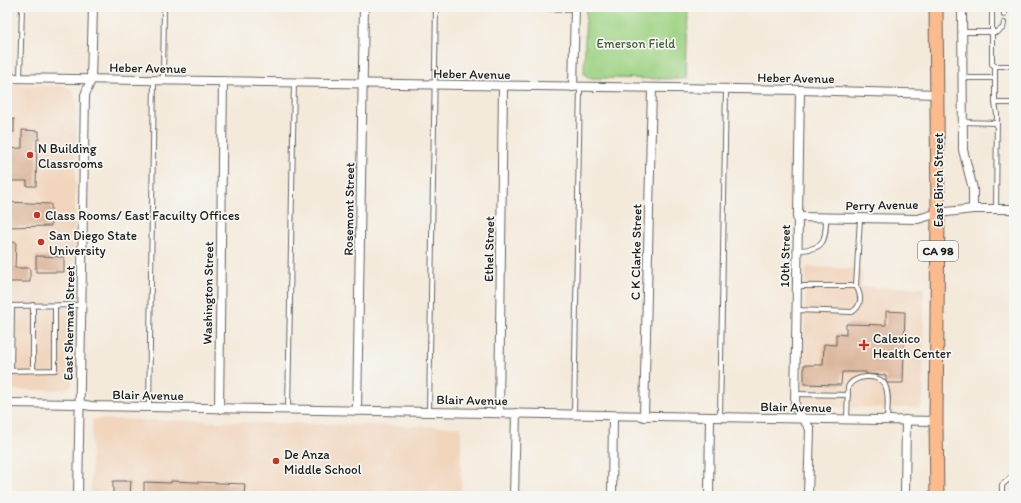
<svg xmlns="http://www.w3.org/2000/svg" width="1021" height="503" viewBox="0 0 1021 503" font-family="Itim,sans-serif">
  <rect width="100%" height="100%" fill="#f6f6f2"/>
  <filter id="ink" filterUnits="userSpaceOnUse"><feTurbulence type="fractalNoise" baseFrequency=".025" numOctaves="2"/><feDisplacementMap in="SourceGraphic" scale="8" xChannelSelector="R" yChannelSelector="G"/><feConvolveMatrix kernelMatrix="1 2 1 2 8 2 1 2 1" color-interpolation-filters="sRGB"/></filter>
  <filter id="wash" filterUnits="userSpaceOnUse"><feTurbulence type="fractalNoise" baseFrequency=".012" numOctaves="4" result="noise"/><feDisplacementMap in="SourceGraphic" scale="16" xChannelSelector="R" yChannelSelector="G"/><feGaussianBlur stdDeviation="0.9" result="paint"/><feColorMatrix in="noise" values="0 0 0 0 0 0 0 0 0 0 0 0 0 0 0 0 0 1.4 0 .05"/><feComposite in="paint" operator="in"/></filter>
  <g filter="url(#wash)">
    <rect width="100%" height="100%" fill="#f4eadb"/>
    <g fill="#f1d5bd">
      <path d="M7 84 66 86 73 91 77 100 72 385 69 388 65 390H7Z"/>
      <path d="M806 267 862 269 861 287 924 288 923 403 919 408 806 407 803 403Z"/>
      <path d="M92 419 461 427V496H91Z"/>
    </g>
    <path fill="#9fd384" stroke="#5e7850" d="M586 7H688L686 79 588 78 584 73Z"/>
    <g id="blocks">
      <g fill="#d9af92">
        <rect x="7" y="119" width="7" height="13"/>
        <path d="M22 130 39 131V139H37L36 186H27V181H7V149L22 148Z"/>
        <path d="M7 202 51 204V226L7 227Z"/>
        <path d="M16 242 15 268H30V282H7V243Z"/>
        <path d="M36 256 64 257V272H36Z"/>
        <path d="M886 311 905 312 903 383H887L886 381V375L866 374V372H842L841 385 804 384V365H823L824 344 836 345V334L846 335V324L886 325Z"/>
        <path d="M113 481H131L130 496H113Z"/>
        <path d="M171 481 245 484 244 496H144V482L171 483Z"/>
      </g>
    </g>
  </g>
  <g filter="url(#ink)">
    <use href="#blocks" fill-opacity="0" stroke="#68645f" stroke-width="1"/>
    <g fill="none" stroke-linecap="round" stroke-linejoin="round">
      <g stroke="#68645f" stroke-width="6">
        <g id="lane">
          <path d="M495 7 575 9"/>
          <path d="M992 7V64L995 66V103L997 114 996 209"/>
          <path d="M1004 15V7"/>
          <path d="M962 32H997L1003 28 1004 23"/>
          <path d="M995 66H1014"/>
          <path d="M20 78 22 7"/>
          <path d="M962 78H995"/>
          <path d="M163 80 164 7"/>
          <path d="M995 103H1014"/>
          <path d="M963 122 997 123"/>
          <path d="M797 250C823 250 826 243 826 218"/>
          <path d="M797 286H856L860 218"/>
          <path d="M33 305V370"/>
          <path d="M7 306 81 305"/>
          <path d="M796 310 852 312C862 306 862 296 856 286"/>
          <path d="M7 371 55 370V306"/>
          <path d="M11 371 12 306"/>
          <path d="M795 394 848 395"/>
          <path d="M149 408 154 80"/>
          <path d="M288 410 294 82"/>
          <path d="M429 412 436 7"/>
          <path d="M574 415 580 87"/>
          <path d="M720 417 726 89"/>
          <path d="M847 420 848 387C853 375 879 373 885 385 890 395 887 410 887 420"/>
          <path d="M1002 496V485L1014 475"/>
        </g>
      </g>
      <g stroke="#68645f" stroke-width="10">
        <g id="street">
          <path d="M962 7 963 150 973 189V209"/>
          <path d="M7 78 800 90 937 94"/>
          <path d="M573 87 575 7"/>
          <path d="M800 90 795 407 810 429 808 496"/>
          <path d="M797 217 918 219 938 213 973 209H1014"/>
          <path d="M7 403 80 404 91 406 936 421"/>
          <path d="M219 409 223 81"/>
          <path d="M357 411 364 7"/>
          <path d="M499 413 503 86"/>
          <path d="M644 417 652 88"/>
          <path d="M78 496 85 95 91 80 93 7"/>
          <path d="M514 496 516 413"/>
          <path d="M612 496 613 416"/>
          <path d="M709 496 710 418"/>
          <path d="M905 496 906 420"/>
        </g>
      </g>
      <g stroke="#68645f" stroke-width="15">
        <path id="primary" d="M936 7 938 213 936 421 937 496"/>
      </g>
      <use href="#lane" stroke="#fff" stroke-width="4"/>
      <use href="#street" stroke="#fff" stroke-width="8"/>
      <use href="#primary" stroke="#fbbb8c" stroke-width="13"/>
    </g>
  </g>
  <g fill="#c8321e" stroke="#f6f6f2" stroke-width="1.5">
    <circle cx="30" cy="155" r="4"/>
    <circle cx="37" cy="215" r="4"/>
    <circle cx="41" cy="242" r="4"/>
    <path d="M862 339h4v4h4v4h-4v4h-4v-4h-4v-4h4z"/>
    <circle cx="276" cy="461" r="4"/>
  </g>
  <g text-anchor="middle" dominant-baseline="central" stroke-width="3.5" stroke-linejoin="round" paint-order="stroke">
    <rect fill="#f6f6f2" stroke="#5d5d5c" stroke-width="1" x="918" y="241" width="40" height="20" rx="3"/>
    <g font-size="12" font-weight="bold" fill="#1c1c1c">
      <text x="938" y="251">CA 98</text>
    </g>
    <g font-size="13" fill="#4a5c40" stroke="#f6f6f2">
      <text x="636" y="43">Emerson Field</text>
    </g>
    <g font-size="13" fill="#1c1c1c" stroke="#f6f6f2">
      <text transform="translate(148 68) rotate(1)">Heber Avenue</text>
      <text transform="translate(472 74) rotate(1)">Heber Avenue</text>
      <text transform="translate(796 78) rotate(1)">Heber Avenue</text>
      <text transform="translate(938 180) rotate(-90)">East Birch Street</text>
      <text transform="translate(882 205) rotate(-1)">Perry Avenue</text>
      <text transform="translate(349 209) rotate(-89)">Rosemont Street</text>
      <text transform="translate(489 249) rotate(-89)">Ethel Street</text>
      <text transform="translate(636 252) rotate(-89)">C K Clarke Street</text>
      <text transform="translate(785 256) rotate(-89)">10th Street</text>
      <text transform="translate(208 293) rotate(-89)">Washington Street</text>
      <text transform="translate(69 323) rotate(-89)">East Sherman Street</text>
      <text transform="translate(148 395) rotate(1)">Blair Avenue</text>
      <text transform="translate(472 400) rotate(1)">Blair Avenue</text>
      <text transform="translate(796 407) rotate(1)">Blair Avenue</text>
    </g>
    <g font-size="13" fill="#1c1c1c" stroke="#f6f6f2" text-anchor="start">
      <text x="38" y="148">N Building<tspan x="38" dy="15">Classrooms</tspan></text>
      <text x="45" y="215">Class Rooms/ East Facuilty Offices</text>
      <text x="49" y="235">San Diego State<tspan x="49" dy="15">University</tspan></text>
      <text x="873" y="338">Calexico<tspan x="873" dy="15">Health Center</tspan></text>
      <text x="284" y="454">De Anza<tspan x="284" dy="15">Middle School</tspan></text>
    </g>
  </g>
  <rect width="1021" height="503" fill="none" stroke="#f6f6f2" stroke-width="24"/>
</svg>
